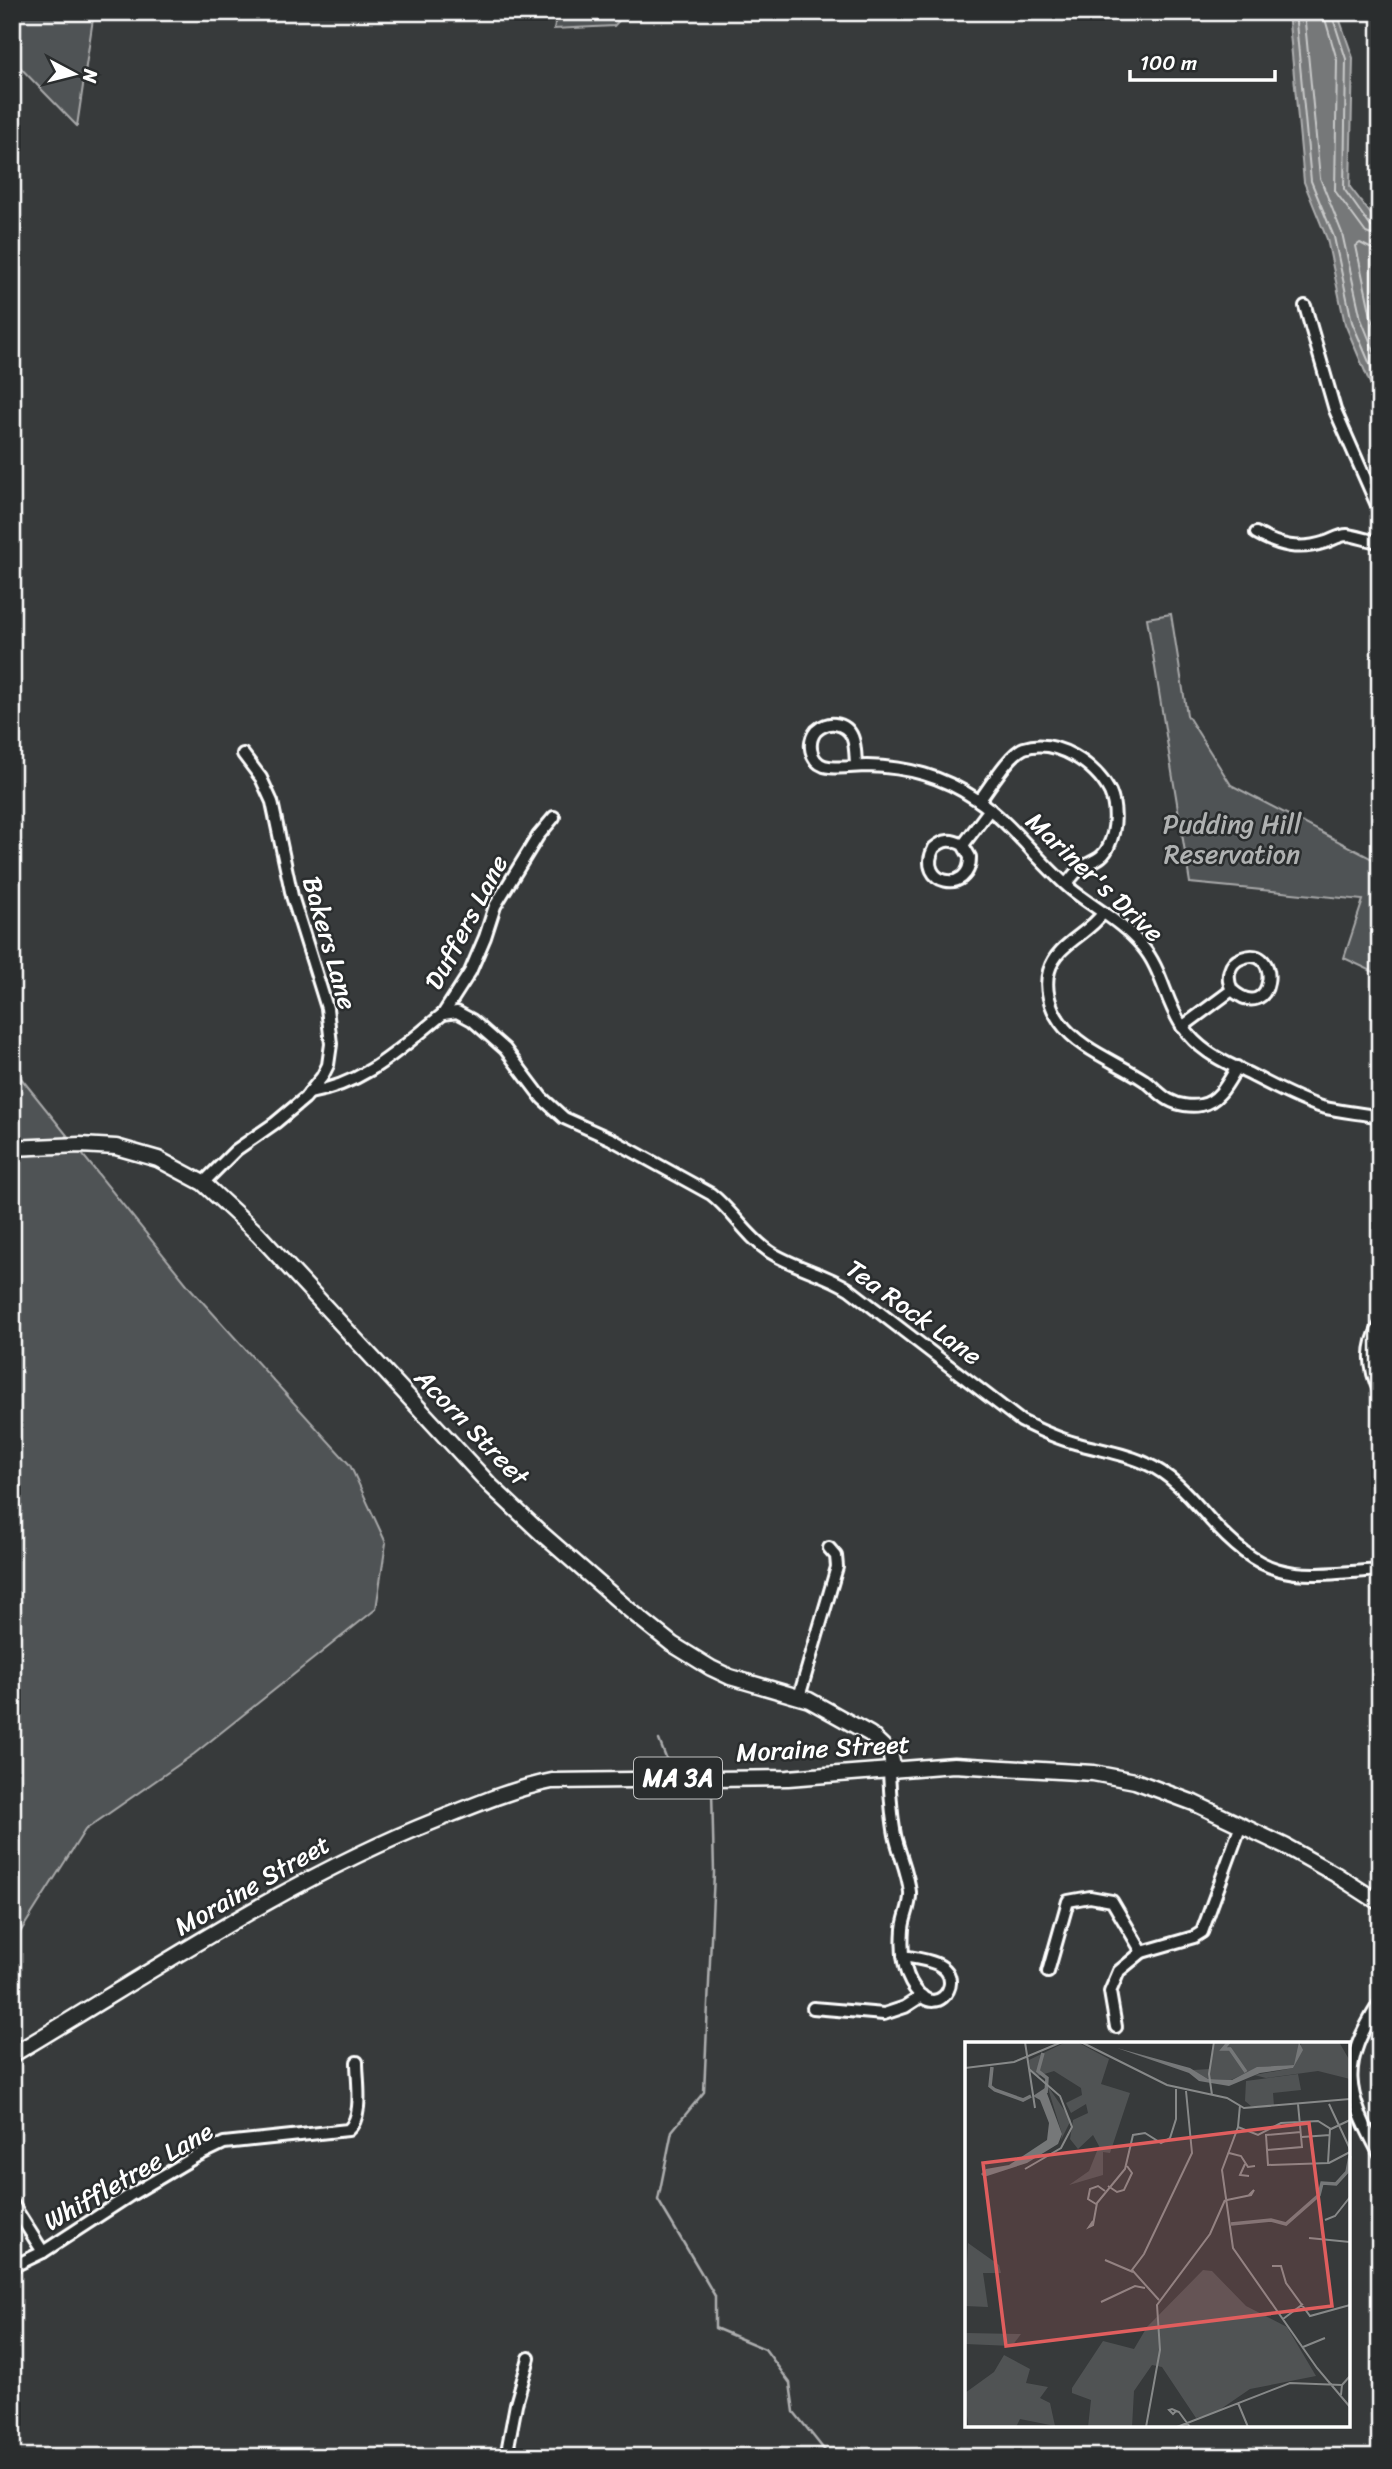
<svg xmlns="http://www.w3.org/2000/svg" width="1392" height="2469" viewBox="0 0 1392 2469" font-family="Sriracha,sans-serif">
  <rect width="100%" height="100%" fill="#373a3b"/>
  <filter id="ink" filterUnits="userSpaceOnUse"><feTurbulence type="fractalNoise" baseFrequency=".0143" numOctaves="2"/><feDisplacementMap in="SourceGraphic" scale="14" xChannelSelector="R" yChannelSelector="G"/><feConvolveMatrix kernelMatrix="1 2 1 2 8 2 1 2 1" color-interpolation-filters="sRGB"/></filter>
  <g filter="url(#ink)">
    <g fill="#505354" stroke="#a8a9aa" stroke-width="2">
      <path d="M12 12H94L77 126 12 59Z"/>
      <path d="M557 12H627L614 26 554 29Z"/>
      <path d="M1171 614 1187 715 1231 785 1380 863V975L1344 958 1363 900 1190 883 1147 618Z"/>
      <path d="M12 1067 190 1288 350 1465 386 1543 376 1609 194 1754 85 1830 12 1945Z"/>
    </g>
    <path fill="#767879" stroke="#adaeaf" stroke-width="2" d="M1288 12H1337L1353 58 1350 187 1380 226V407L1345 324 1327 239 1304 182Z"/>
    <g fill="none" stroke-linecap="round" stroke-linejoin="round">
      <g stroke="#c8c9c9" stroke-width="2">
        <path d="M1295 12 1311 181 1334 237 1352 322 1380 388"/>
        <path d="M1304 12 1320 178 1342 233 1361 319 1380 366"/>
        <path d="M1323 12 1337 60 1335 191 1366 233 1380 238"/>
        <path d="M1331 12 1346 59 1344 189 1371 227 1380 230"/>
        <path d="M1380 249 1370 248 1360 243 1356 246 1371 316 1380 338"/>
      </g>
      <g stroke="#adaeaf" stroke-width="2.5">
        <path d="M659 1740 671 1771"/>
        <path d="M674 1789 712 1790 714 1873 704 2092 672 2131 658 2200 715 2296V2328L765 2349 790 2383 794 2412 830 2457"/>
      </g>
      <g stroke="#fff" stroke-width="16">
        <g id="minor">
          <path d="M1305 306 1335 410 1380 512"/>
          <path d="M1256 533C1279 546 1299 551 1326 542 1332 540 1340 535 1347 535 1358 536 1368 541 1380 542"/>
          <path d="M856 766C855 750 857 727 835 724 829 723 821 726 816 731 807 742 810 761 824 766 837 770 853 766 867 766 908 767 942 776 976 799 1013 824 1038 862 1072 890 1096 909 1123 923 1142 946 1162 969 1165 1001 1182 1026 1189 1036 1198 1045 1208 1052 1219 1060 1233 1066 1245 1072 1270 1084 1295 1099 1322 1107 1341 1112 1361 1113 1380 1117"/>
          <path d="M979 801C989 788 1009 754 1024 748 1056 737 1096 765 1110 792 1117 808 1116 830 1109 845 1104 859 1092 861 1081 868 1075 872 1071 879 1066 884"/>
          <path d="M963 845 970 857C971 896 915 884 934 848 944 839 951 839 963 845L990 809"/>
          <path d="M1103 913C1088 935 1057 943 1049 971 1044 988 1050 1008 1060 1022 1079 1049 1117 1062 1144 1080 1153 1086 1160 1095 1169 1100 1178 1105 1191 1107 1201 1105 1219 1102 1228 1082 1237 1067"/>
          <path d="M443 1014 470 972 485 937 495 906 538 836 554 817"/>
          <path d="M1182 1027 1232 990C1274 1027 1283 942 1242 958 1228 963 1226 978 1232 990"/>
          <path d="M309 1093C367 1083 399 1049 443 1014L457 1012 472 1020 505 1049 542 1098 564 1118 611 1139 711 1194C733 1211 746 1236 770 1252 795 1268 824 1273 849 1289L1021 1421C1039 1430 1056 1438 1075 1443 1099 1450 1125 1453 1147 1464 1172 1475 1190 1497 1207 1516 1267 1585 1295 1576 1380 1570"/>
          <path d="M203 1183 236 1150 275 1123 305 1098 322 1077 328 1065 331 1044 327 1008 292 896 272 802 261 778 243 754"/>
          <path d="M1380 1325C1367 1347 1369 1370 1380 1392"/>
          <path d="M799 1697 837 1567 836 1556 829 1548"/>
          <path d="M889 1771C890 1792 891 1814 895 1835 899 1854 908 1872 910 1892 911 1906 904 1916 903 1929 901 1954 903 1982 924 1998 930 2002 937 2002 943 1997 947 1994 950 1987 950 1983 951 1961 919 1959 903 1956"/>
          <path d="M1048 1972 1068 1901 1090 1897 1112 1901 1142 1952"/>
          <path d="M1380 2002C1339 2067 1345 2090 1380 2155"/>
          <path d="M813 2008 884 2014 905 2007 922 1996"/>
          <path d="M1116 2027 1110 1992 1119 1971 1142 1952 1194 1937 1202 1932 1241 1825"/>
          <path d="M12 2203 43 2252"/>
          <path d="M12 2267 43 2252 129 2196 195 2157 224 2143 348 2130C364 2117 357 2082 357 2062"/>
          <path d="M506 2457 516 2404 529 2358"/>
        </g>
      </g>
      <g stroke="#fff" stroke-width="19">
        <g id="major">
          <path d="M12 1148 80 1145 116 1147 158 1159 203 1183 258 1234 491 1486 541 1533 627 1608 672 1644 711 1668 730 1677 809 1700 870 1734 890 1753 894 1770"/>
          <path d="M12 2055C150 1973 288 1879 437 1820 475 1805 512 1789 552 1781L788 1778 954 1765 1093 1773 1135 1781 1194 1803 1285 1846 1335 1874 1380 1903"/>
        </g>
      </g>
      <use href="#minor" stroke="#2a2d2e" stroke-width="10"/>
      <use href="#major" stroke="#2a2d2e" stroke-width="14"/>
    </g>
  </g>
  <g text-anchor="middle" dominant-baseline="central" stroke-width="5" stroke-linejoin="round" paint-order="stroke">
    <rect fill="#2a2d2e" stroke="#bfc0c0" stroke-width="2" x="634" y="1757.5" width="88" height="41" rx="5"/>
    <g font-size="24" font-weight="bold" fill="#fff">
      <text x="678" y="1778">MA 3A</text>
    </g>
    <g font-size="26" fill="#b0b2b2" stroke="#2a2d2e">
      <text x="1232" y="824">Pudding Hill<tspan x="1232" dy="30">Reservation</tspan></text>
    </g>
    <g font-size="26" fill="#fff" stroke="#2a2d2e">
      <text transform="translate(1095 877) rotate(43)">Mariner's Drive</text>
      <text transform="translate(466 922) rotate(-62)">Duffers Lane</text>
      <text transform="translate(330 943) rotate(74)">Bakers Lane</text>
      <text transform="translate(914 1312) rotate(36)">Tea Rock Lane</text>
      <text transform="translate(472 1427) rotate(46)">Acorn Street</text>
      <text transform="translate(823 1748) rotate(-3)">Moraine Street</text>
      <text transform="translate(252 1885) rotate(-30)">Moraine Street</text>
      <text transform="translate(128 2176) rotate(-30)">Whiffletree Lane</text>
    </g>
  </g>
  <g transform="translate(965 2042)">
    <rect width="385" height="385" fill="#373a3b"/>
    <path d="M101 0 114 1 144 17 136 42 165 51 145 111 138 110V133L104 143 124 129 134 104 128 93 113 107 105 97 108 78 123 71 121 62 106 71 101 61 117 53 116 46 89 29 73 34 65 28 64 18ZM250 0H334L335 8 330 23 294 25 266 38 243 37 228 28 245 27ZM337 0H374L385 19V37L353 29 301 36 289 33 328 26ZM333 32 336 48 308 51 309 64H286L280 59 281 39ZM82 43 106 78 96 98 97 92ZM3 201 34 223 36 231H18L23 265 0 264ZM238 228 247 229 281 264 322 285 351 334 285 347 250 371 231 376 197 325 187 323 169 349 167 385H123L126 358 107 351V346L138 299 169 307 182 285ZM1 291 56 292 47 304 0 302ZM39 313 65 327 61 341 83 345 75 356 85 361 90 384 55 377 51 385H3L0 351 29 330Z" fill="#505354"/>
    <path d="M334 0 338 8 328 26 295 31 264 44 234 39 224 31 152 6 225 26 243 37 267 38 292 25 329 23ZM80 46 97 92 93 102 62 121 19 135 16 132 21 127 44 123 82 98 84 81 75 58 68 54Z" fill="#767879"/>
    <path fill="none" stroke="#767879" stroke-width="3.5" d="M264 0 258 7H265L281 30M78 11 73 29 82 36 81 51M27 25 25 44 30 48 58 58 66 54M266 182 306 178 321 182 354 153 357 141 371 142 382 130 385 114"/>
    <path fill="none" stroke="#878989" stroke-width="2" d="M60 0 70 66M116 0 202 43 262 56 279 66 385 57M0 26 49 20 97 0M247 53 244 32 249 0M364 62 385 107M275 63 273 85 257 128 268 206 352 326 385 365M273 85 293 93 316 81 353 79 366 87 385 78M336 90 301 93 303 123 364 121 385 110M337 95 365 93M302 108 337 105 333 62M264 111 276 114 283 125 290 124M363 121 365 87M280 122 275 133 284 134M60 127 96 106 107 85 95 54 64 27M143 144 152 150 159 148 167 131 162 124M262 158 286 153 289 148 284 153M131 162 123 157 125 147 133 144 140 149M360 178 370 174 385 155M128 179 124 185 128 183 132 161 160 127 168 93 180 91 196 101 205 96 211 77V47M344 196 385 200M140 218 168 230M307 224H316L321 241 345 274 385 263M194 258 167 228 179 212 227 111 221 49M136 260 170 244 180 246M318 277 338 262M338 305 360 296M376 353 377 343 385 334M273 361 283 385M211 369 208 372 204 368 207 367 214 370 225 385M181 385 195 308 192 263 245 192 260 158M212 385 325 341 377 343"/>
    <path fill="#e05e5e" fill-opacity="0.15" stroke="#e05e5e" stroke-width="3.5" d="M344 81 367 264 41 304 18 121Z"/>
    <rect width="385" height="385" fill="none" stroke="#fff" stroke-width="3.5"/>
  </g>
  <rect width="1392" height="2469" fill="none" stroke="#2a2d2e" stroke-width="42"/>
  <rect x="21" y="21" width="1350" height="2427" fill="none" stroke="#fff" stroke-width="2.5" filter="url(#ink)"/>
  <g transform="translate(74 74) rotate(97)" stroke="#2a2d2e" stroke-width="5" paint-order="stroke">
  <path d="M0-5L12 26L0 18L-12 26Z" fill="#ffffff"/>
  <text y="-10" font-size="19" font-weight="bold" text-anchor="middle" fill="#ffffff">N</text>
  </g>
  <path d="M1130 70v10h145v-10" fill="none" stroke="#ffffff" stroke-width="3.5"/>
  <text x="1140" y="70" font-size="21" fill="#ffffff" stroke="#2a2d2e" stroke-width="5" paint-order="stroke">100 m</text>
</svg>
